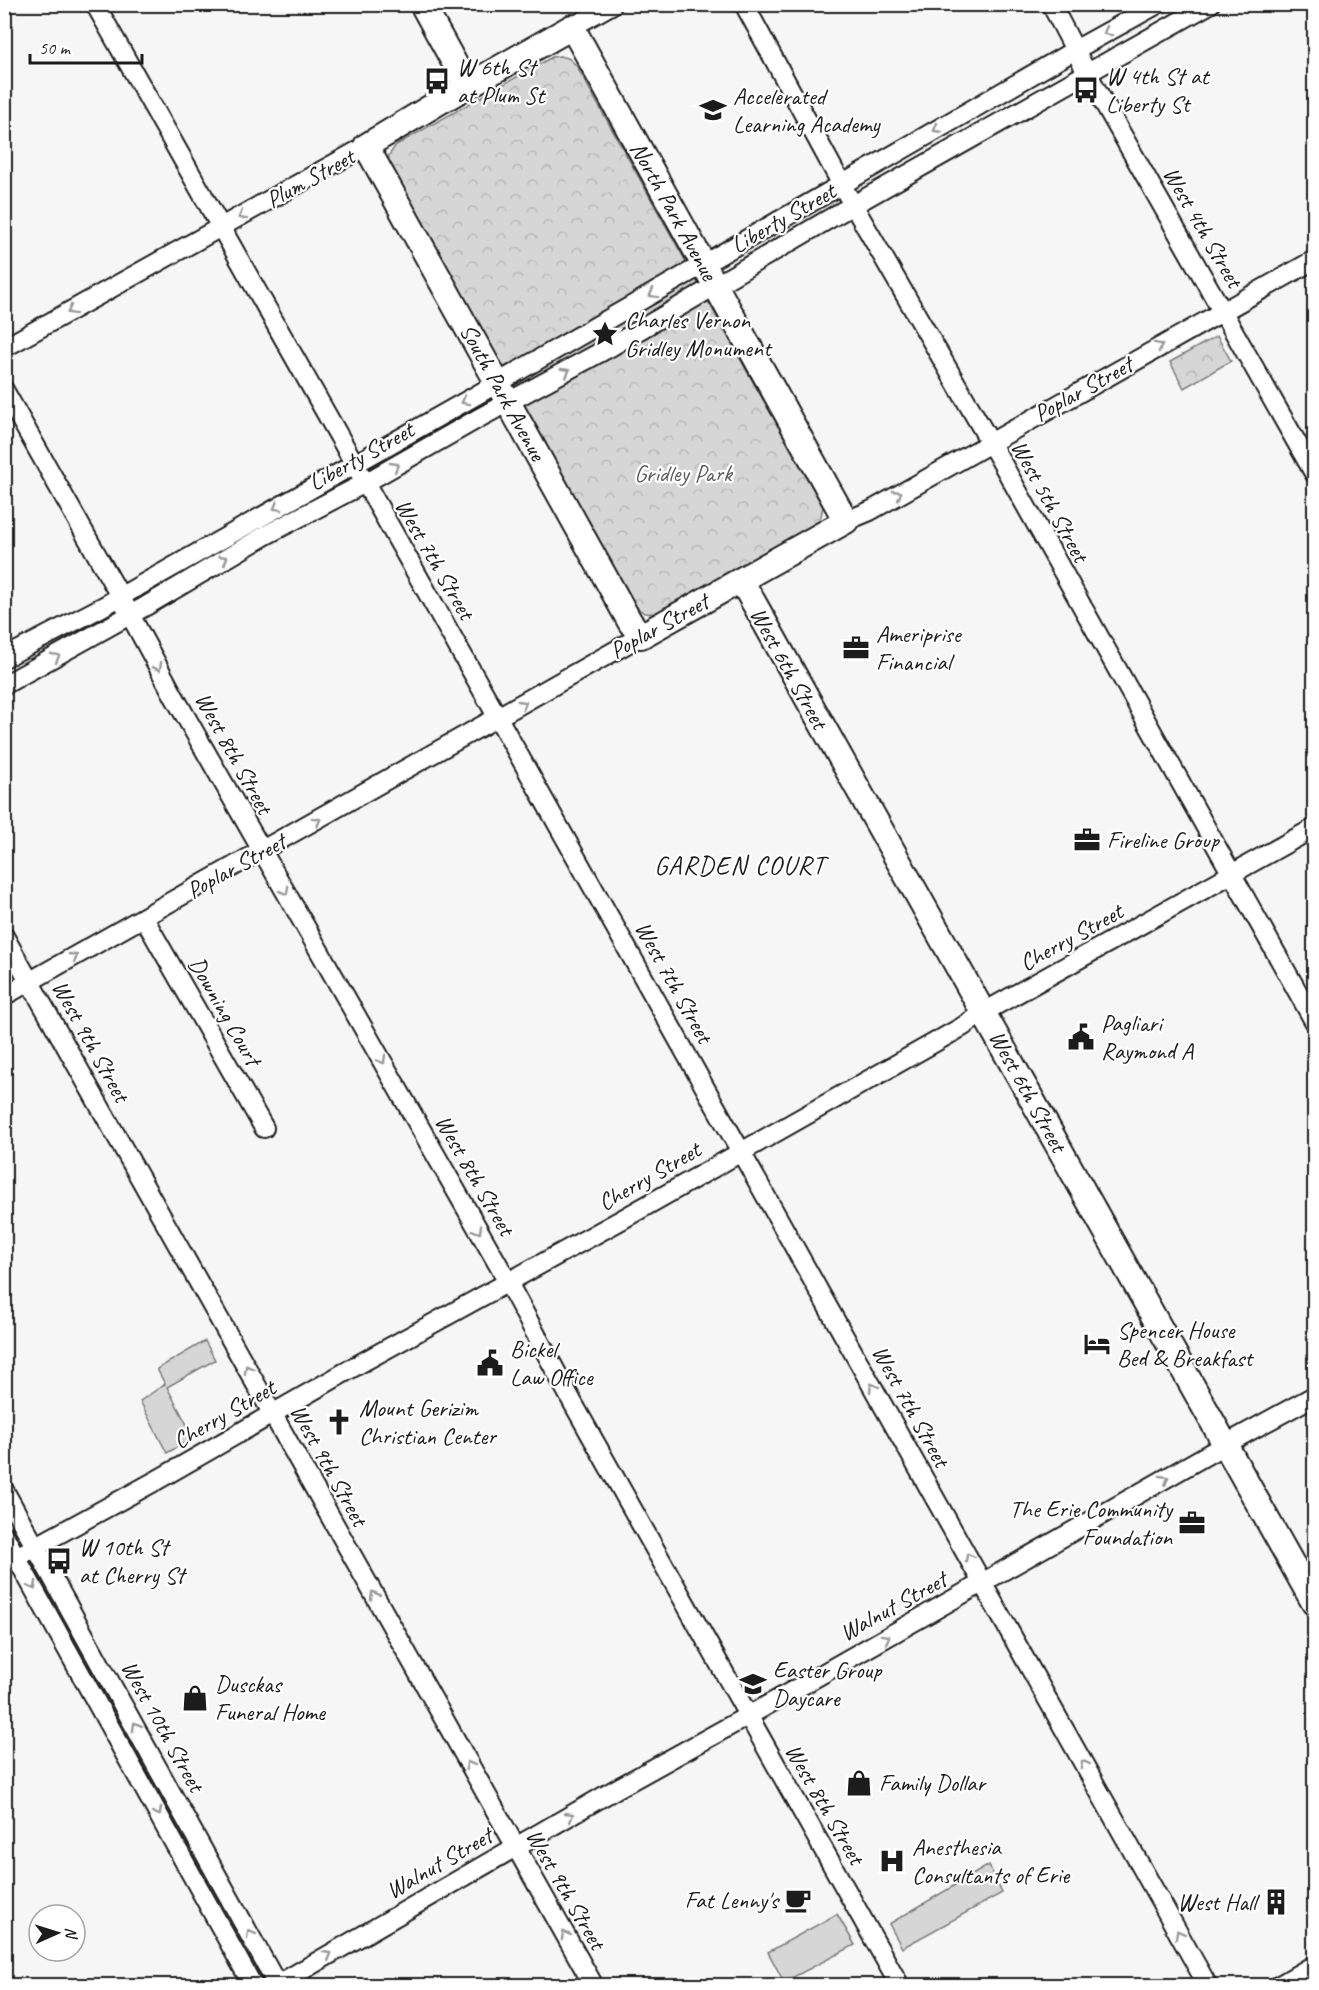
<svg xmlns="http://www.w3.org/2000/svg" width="1319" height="1990" viewBox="0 0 1319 1990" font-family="Caveat,sans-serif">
  <defs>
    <pattern id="park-crowns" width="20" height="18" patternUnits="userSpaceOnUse" patternTransform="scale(1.5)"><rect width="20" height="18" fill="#d6d6d6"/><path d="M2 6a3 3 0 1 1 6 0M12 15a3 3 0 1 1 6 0" fill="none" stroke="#b7b7b7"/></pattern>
  </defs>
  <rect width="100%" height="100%" fill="#f6f6f6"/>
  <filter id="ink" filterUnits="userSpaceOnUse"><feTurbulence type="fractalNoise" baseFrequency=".0167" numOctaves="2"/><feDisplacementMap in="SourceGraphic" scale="12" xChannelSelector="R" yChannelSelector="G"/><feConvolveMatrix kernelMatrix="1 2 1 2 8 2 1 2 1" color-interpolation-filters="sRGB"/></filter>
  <g filter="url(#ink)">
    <g fill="#d6d6d6" stroke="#797979" stroke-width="1.5">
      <path d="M205 1341 215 1360 167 1387 194 1438 167 1453 140 1401 165 1384 157 1369Z"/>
      <path d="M989 1865 1002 1893 902 1948 889 1924Z"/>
      <path d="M837 1914 855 1945 784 1982 768 1952Z"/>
    </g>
    <g fill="url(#park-crowns)" stroke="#797979" stroke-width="1.5">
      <path d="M560 56 568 58 576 65 823 507 821 516 817 523 655 614 644 613 635 606 388 165 389 155 396 145 552 57Z"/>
      <path d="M1217 336 1231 361 1184 388 1170 362Z"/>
    </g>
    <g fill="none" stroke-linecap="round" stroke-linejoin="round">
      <g stroke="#1c1c1c" stroke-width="22">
        <g id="minor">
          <path d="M95 4 498 718 1208 1986"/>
          <path d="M744 4 848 196 998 456 1314 1021"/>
          <path d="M1051 4 1087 73 1314 473"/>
          <path d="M572 27 613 4"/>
          <path d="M4 348 366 146"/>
          <path d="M4 390 120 596 175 698 499 1266 574 1405 900 1986"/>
          <path d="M846 521 870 511 1314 260"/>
          <path d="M4 658 102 607 475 396 1075 50 1158 4"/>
          <path d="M4 685 146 606 266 535 365 483 479 418 612 346 841 212 1210 4"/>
          <path d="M144 918 264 1128"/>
          <path d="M4 936 594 1986"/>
          <path d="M4 996 641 636"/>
          <path d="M4 1490 278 1986"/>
          <path d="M4 1535 253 1986"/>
          <path d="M4 1564 159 1479 361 1363 621 1220 962 1027 984 1012 1314 828"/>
          <path d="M275 1986 616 1789 764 1707 1226 1444 1314 1396"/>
          <path d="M1278 1986 1314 1965"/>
        </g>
      </g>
      <g stroke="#1c1c1c" stroke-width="28">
        <g id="major">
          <path d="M422 4 467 86"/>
          <path d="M572 27 846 521 641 636 630 622 366 146 441 101Z"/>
          <path d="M741 580 1314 1603"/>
        </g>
      </g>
      <use href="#minor" stroke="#fff" stroke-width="18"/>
      <use href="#major" stroke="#fff" stroke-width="24"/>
    </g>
    <defs><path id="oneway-chevron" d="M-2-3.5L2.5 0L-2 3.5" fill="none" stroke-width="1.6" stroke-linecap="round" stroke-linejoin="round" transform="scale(1.5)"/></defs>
    <g stroke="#999">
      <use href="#oneway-chevron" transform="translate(1107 32) rotate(151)"/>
      <use href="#oneway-chevron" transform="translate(937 129) rotate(150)"/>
      <use href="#oneway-chevron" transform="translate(242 216) rotate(151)"/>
      <use href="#oneway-chevron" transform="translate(653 294) rotate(151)"/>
      <use href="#oneway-chevron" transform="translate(71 311) rotate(151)"/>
      <use href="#oneway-chevron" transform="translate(1159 346) rotate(-29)"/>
      <use href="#oneway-chevron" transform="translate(566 372) rotate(-29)"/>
      <use href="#oneway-chevron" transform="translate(465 401) rotate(151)"/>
      <use href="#oneway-chevron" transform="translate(395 466) rotate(-30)"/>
      <use href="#oneway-chevron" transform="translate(898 494) rotate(-30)"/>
      <use href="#oneway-chevron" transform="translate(277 507) rotate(150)"/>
      <use href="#oneway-chevron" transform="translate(224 559) rotate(-31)"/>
      <use href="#oneway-chevron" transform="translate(56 657) rotate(-29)"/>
      <use href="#oneway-chevron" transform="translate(158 667) rotate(61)"/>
      <use href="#oneway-chevron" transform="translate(523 704) rotate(-30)"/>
      <use href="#oneway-chevron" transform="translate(317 821) rotate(-29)"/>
      <use href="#oneway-chevron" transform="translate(285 891) rotate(61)"/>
      <use href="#oneway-chevron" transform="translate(74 957) rotate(-30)"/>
      <use href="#oneway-chevron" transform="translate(382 1060) rotate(60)"/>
      <use href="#oneway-chevron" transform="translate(478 1230) rotate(60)"/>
      <use href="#oneway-chevron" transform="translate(248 1369) rotate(-119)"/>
      <use href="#oneway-chevron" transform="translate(873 1387) rotate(-119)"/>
      <use href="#oneway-chevron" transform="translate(1165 1479) rotate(-30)"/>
      <use href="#oneway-chevron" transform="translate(969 1557) rotate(-119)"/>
      <use href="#oneway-chevron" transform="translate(33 1586) rotate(61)"/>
      <use href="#oneway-chevron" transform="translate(374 1595) rotate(-119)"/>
      <use href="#oneway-chevron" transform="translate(886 1638) rotate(-29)"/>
      <use href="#oneway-chevron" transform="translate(136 1726) rotate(-119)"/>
      <use href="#oneway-chevron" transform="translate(1084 1764) rotate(-119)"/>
      <use href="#oneway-chevron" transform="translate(469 1765) rotate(-119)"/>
      <use href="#oneway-chevron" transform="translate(158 1812) rotate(61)"/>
      <use href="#oneway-chevron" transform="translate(570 1816) rotate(-30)"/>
      <use href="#oneway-chevron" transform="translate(250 1934) rotate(-119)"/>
      <use href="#oneway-chevron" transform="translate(1179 1934) rotate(-119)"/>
      <use href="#oneway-chevron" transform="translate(565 1935) rotate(-119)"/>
      <use href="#oneway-chevron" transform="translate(328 1955) rotate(-30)"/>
    </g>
  </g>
  <defs>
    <g id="bus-bare" transform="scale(2.07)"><path d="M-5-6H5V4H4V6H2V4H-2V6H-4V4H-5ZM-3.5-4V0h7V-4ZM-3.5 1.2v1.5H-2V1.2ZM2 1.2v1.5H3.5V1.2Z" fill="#1c1c1c" stroke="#fff" stroke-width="2.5" paint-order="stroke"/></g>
    <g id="school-bare" transform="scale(2.07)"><path d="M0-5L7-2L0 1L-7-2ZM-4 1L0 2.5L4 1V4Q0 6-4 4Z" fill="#1c1c1c" stroke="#fff" stroke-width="2.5" paint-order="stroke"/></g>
    <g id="sight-bare" transform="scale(2.07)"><path d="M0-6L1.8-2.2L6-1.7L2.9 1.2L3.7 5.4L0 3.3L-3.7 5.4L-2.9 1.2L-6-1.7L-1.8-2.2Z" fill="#1c1c1c" stroke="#fff" stroke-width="2.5" paint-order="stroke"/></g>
    <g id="office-bare" transform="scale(2.07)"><path d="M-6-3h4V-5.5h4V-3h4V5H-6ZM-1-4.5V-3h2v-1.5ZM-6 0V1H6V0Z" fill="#1c1c1c" stroke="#fff" stroke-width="2.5" paint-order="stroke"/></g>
    <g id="civic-bare" transform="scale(2.07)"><path d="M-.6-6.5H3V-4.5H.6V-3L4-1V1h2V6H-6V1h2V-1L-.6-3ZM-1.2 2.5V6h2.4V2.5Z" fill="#1c1c1c" stroke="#fff" stroke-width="2.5" paint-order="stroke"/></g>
    <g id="hotel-bare" transform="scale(2.07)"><path d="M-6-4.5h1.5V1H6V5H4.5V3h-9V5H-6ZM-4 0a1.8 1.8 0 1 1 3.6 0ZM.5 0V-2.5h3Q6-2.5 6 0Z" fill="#1c1c1c" stroke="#fff" stroke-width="2.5" paint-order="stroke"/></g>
    <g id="church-bare" transform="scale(2.07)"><path d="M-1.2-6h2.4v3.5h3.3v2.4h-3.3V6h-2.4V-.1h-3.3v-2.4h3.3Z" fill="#1c1c1c" stroke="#fff" stroke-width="2.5" paint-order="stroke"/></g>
    <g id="shop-bare" transform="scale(2.07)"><path d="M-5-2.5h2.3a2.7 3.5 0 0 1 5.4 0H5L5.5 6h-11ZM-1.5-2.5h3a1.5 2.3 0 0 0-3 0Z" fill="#1c1c1c" stroke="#fff" stroke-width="2.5" paint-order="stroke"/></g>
    <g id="hospital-bare" transform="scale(2.07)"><path d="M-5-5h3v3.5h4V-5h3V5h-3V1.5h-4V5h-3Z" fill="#1c1c1c" stroke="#fff" stroke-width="2.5" paint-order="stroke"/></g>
    <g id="cafe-bare" transform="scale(2.07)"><path d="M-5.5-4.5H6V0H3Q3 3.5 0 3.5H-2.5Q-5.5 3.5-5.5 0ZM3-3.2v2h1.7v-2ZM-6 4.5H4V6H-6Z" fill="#1c1c1c" stroke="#fff" stroke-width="2.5" paint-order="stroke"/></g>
    <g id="building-bare" transform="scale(2.07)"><path d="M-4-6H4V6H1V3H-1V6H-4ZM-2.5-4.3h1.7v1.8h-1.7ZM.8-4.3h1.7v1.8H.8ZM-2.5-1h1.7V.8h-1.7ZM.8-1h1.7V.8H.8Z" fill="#1c1c1c" stroke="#fff" stroke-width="2.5" paint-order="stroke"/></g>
  </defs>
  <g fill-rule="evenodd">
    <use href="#bus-bare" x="437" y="81"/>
    <use href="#bus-bare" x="1086" y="90"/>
    <use href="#school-bare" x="713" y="110"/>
    <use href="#sight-bare" x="605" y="334"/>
    <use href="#office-bare" x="856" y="648"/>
    <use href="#office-bare" x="1087" y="840"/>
    <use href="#civic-bare" x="1081" y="1037"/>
    <use href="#hotel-bare" x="1097" y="1344"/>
    <use href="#civic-bare" x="490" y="1363"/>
    <use href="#church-bare" x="339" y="1422"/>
    <use href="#office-bare" x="1192" y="1523"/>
    <use href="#bus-bare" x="59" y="1561"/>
    <use href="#school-bare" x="753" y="1684"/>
    <use href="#shop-bare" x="195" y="1698"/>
    <use href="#shop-bare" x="859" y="1783"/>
    <use href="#hospital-bare" x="892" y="1861"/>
    <use href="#cafe-bare" x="798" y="1900"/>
    <use href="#building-bare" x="1276" y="1902"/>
  </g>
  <g text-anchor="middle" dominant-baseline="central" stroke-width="4.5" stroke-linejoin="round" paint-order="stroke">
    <g font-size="24" fill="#1c1c1c" stroke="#fff" text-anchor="start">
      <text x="457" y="67">W 6th St<tspan x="457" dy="28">at Plum St</tspan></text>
      <text x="1106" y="76">W 4th St at<tspan x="1106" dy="28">Liberty St</tspan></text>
      <text x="733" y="96">Accelerated<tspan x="733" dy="28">Learning Academy</tspan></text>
      <text x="625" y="320">Charles Vernon<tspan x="625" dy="28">Gridley Monument</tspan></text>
      <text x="876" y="634">Ameriprise<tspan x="876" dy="28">Financial</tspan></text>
      <text x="1107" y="840">Fireline Group</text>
      <text x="1101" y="1023">Pagliari<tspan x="1101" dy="28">Raymond A</tspan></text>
      <text x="1117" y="1330">Spencer House<tspan x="1117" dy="28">Bed &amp; Breakfast</tspan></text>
      <text x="510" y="1349">Bickel<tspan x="510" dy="28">Law Office</tspan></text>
      <text x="359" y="1408">Mount Gerizim<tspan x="359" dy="28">Christian Center</tspan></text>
      <text x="1172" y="1509" text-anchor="end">The Erie Community<tspan x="1172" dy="28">Foundation</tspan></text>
      <text x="79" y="1547">W 10th St<tspan x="79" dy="28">at Cherry St</tspan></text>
      <text x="773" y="1670">Easter Group<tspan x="773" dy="28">Daycare</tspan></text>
      <text x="215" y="1684">Dusckas<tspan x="215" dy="28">Funeral Home</tspan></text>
      <text x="879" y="1783">Family Dollar</text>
      <text x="912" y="1847">Anesthesia<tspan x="912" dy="28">Consultants of Erie</tspan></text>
      <text x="778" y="1900" text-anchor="end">Fat Lenny's</text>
      <text x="1256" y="1902" text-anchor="end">West Hall</text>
    </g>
    <g font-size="24" fill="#1c1c1c" stroke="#fff">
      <text transform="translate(310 178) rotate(-29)">Plum Street</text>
      <text transform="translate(674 211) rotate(61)">North Park Avenue</text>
      <text transform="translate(783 218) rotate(-30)">Liberty Street</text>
      <text transform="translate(1203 227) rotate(60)">West 4th Street</text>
      <text transform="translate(1083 389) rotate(-29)">Poplar Street</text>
      <text transform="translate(503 392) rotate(61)">South Park Avenue</text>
      <text transform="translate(361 456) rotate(-29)">Liberty Street</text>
      <text transform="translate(1050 501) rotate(61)">West 5th Street</text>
      <text transform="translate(435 559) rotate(60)">West 7th Street</text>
      <text transform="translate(659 626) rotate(-29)">Poplar Street</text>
      <text transform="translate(789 668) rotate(61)">West 6th Street</text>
      <text transform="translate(234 753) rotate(61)">West 8th Street</text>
      <text transform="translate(236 866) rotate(-29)">Poplar Street</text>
      <text transform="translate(1071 937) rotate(-29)">Cherry Street</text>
      <text transform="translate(674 982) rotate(61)">West 7th Street</text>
      <text transform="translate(225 1011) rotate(60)">Downing Court</text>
      <text transform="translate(91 1041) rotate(61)">West 9th Street</text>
      <text transform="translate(1028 1091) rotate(61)">West 6th Street</text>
      <text transform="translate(475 1175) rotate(60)">West 8th Street</text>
      <text transform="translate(649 1176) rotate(-30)">Cherry Street</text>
      <text transform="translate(911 1406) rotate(61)">West 7th Street</text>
      <text transform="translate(224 1414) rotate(-30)">Cherry Street</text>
      <text transform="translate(329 1465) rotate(61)">West 9th Street</text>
      <text transform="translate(893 1606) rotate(-29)">Walnut Street</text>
      <text transform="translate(163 1726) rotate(61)">West 10th Street</text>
      <text transform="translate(825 1804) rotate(60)">West 8th Street</text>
      <text transform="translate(439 1863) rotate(-30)">Walnut Street</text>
      <text transform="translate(566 1889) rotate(60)">West 9th Street</text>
    </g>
    <g font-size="24" fill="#5d5d5d" stroke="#fff">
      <text x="683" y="473">Gridley Park</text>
    </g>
    <g font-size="26" letter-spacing="1.5" fill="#1c1c1c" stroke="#fff">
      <text x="740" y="865">GARDEN COURT</text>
    </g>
  </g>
  <rect width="1319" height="1990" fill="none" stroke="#fff" stroke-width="24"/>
  <rect x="12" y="12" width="1295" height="1966" fill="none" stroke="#1c1c1c" stroke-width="2" filter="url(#ink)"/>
  <g transform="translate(57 1933) rotate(87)"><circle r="28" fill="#ffffff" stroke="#a4a4a4" stroke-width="1.5"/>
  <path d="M0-4.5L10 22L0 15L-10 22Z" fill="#1c1c1c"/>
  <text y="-9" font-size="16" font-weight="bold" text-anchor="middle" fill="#1c1c1c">N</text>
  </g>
  <path d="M30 54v9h112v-9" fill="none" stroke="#1c1c1c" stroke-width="3"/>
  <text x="39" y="54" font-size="18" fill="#1c1c1c" stroke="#ffffff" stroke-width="4.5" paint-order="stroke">50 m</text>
</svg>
